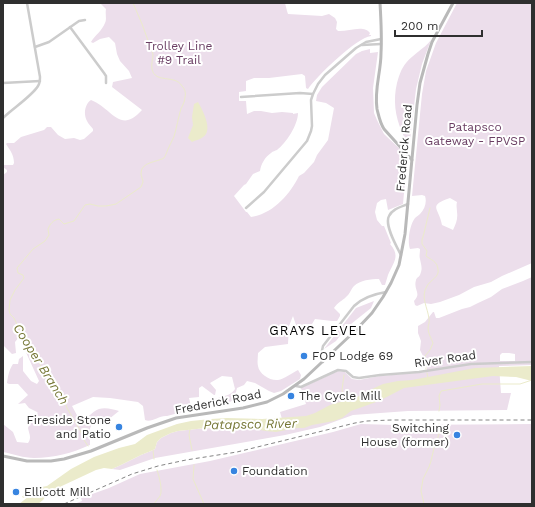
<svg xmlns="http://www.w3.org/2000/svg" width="535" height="507" viewBox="0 0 535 507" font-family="'Work Sans',sans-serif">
  <rect width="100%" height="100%" fill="#fff"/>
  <g fill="#ecdeeb" fill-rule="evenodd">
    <path d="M100 3H285L287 11 288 14 322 16 329 14 335 18 337 22 336 29 338 31C347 32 364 24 370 33L369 35H371V36C356 38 317 76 308 89L306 88 305 76 302 74 269 78H254L246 81V91L239 92V101H246L247 114 254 111H261L272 113 282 112 293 113V114L298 113C298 125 286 143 277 150 275 151 273 151 271 153 265 157 261 164 260 171L253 174 246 184 244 185 234 196 246 212H247L251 217C273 214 290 194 299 176L304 173 314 162 317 155 328 140 334 108 326 103 316 101 317 95 322 87 356 54 362 51 370 49V53L378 52 373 88 374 113 377 120 384 134 403 152 407 160 403 204 388 210 386 199 381 200 377 203 375 212 377 220 382 226H384L391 243 390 244C401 256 393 263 388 275 387 278 386 282 385 285H382L379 279C371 279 360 280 354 286 351 289 350 294 346 297 342 301 338 302 334 308L340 314V316L337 321H332L315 319 312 324 296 325 293 316 289 326 288 344 265 347 258 353C258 357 257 362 258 366 259 374 270 381 278 380 284 379 292 373 298 370L301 375 300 379 281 391 274 393 269 391 255 383 247 381 244 385 237 388 234 400 223 405H216L214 403 215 399C223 396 231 396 235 389L232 377 222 376 210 383 216 390 215 395H214L202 386 199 388V397L189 398 192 410H190L167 416C159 415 152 423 145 420L143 406 138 402 110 398 93 397 72 406 79 419C89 419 91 412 99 409 105 407 113 409 119 411L109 419H100L91 426 88 434 90 440V445C72 453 54 458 34 458 24 458 13 454 3 452V424L13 432 17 442 28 443C32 437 29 434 28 428L31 420 38 413 37 412 29 408 25 403 18 404 28 395 18 384H9L7 383C8 376 9 370 13 364H18L19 359 23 356V371L31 381 37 384 39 381 19 337 15 342 16 353 12 354 3 345V175L7 172V170L3 167 4 165H13L14 163C14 155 10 150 6 144L7 143H14L21 137 44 130 47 127H51L58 135 65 139 74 138 80 140 84 139 93 131V129C91 126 88 124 87 121 83 114 85 104 91 100 112 108 120 135 142 110L112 87 113 82 132 78 129 71 120 61 117 54 115 43 109 37 100 39 93 43 91 42C95 35 102 31 105 23 107 19 105 14 106 9Z"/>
    <path d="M457 3H532V263L502 276 491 282 474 287 459 295 440 302 431 304 424 303 417 306 415 305 414 301C422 293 413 290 416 280 417 277 418 278 420 275 423 268 421 265 420 259 419 256 420 253 420 249L418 248 410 249C407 241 410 224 415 218 417 216 419 215 420 214 425 209 427 202 425 196L422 195 412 196 422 94 426 71 436 43ZM450 198 457 202C456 206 457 208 457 212 458 219 456 224 453 230L451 229 442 225C439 208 427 206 450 198Z"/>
    <path d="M431 40 422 64 416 89 409 149C407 143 404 137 402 132 395 116 393 100 397 83 399 76 401 69 406 63 413 54 424 49 431 40Z"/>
    <path d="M532 277V365L499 366 501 393H511L507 410 408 411 353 415 320 427 285 435 155 458 120 470 112 469 121 465 141 455 151 451 155 449 157 442 161 438 171 433 178 431 206 428 217 429 235 426 285 430 280 412 306 404 301 388 338 371 345 372 352 379 359 380 380 376 427 372V366L425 368 423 356 420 350 421 341 418 333V326L425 322 433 312H434L436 318H439L462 309 470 307 478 303 491 297 502 289 523 281ZM502 353H509L515 354V361H500V355Z"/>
    <path d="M374 301 371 308 346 328 336 341 324 349 356 308Z"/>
    <path d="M361 424 395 425 532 424V504H74L82 501 81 498 109 488 140 474 210 461 333 432Z"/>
  </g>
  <g fill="#ebebcb">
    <path d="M198 102C202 109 211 126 206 134 203 139 196 140 192 142L188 138 193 125 192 117 194 104Z"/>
    <path d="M532 366V381L516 377 493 376 404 388 379 401 351 411 342 418 334 421 312 425 304 428H297L276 432 266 431 235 426 217 429 206 428 178 431 171 433 161 438 157 442 155 449 151 451 141 455 121 465 112 469 104 468 96 470 49 492 43 500 38 504H19L33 493V492L31 491C28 493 28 496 24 498L22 497 25 493 31 489 47 486 71 469 94 457 119 448 135 444 147 435 177 424 191 421 211 419 227 418 262 419 306 416 315 413 330 405 357 397 370 390 383 384 398 381 412 380 475 368Z"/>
  </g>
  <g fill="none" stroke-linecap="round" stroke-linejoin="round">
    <g stroke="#ebebcb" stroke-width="1">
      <path d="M426 369 425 356 430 350 433 343C431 338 428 333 428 328 428 325 430 322 429 319 428 308 420 297 427 286 430 280 440 277 438 269 437 261 431 260 426 256L427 251 422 244V240L424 233 430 208"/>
      <path d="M427 373 428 378"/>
      <path d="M344 375 342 390 345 401"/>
      <path d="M439 411 440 405 439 396 441 391 482 384H520L532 380"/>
      <path d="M190 429 189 435 192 450"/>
      <path d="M88 446 82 437 81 432 67 408 61 392 56 384 43 371 39 362 33 355 32 348 24 339 14 318 10 314 9 310 10 300 15 290 24 278 23 275 18 273 17 268 33 249 45 241 49 235 48 229C50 224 53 220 59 219L64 224 74 221 85 205 90 204 98 206H106L116 204 141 187 143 182C143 180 141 176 141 173 141 162 157 162 164 158 166 155 167 151 169 147 171 142 174 138 175 133 177 126 178 119 180 112 181 107 185 103 185 97 186 93 185 89 182 86 175 74 155 84 152 69 151 64 153 59 153 54L142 24 133 3"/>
      <path d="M153 450 154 459"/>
      <path d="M194 465 193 479 204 504"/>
      <path d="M154 504C156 501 158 499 160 496 163 490 159 476 157 470"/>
      <path d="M424 504 421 491 423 479 429 467 431 461 434 448 439 434V424"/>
    </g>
    <g stroke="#ccc" stroke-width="2.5">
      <path d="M70 27 104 73 106 76V83"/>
      <path d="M362 45 381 44"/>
      <path d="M35 47 49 42 79 21 85 20"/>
      <path d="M3 83 40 81"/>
      <path d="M241 97 300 93 313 94"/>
      <path d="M3 118C12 109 32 96 38 86 40 83 40 80 40 77L27 3"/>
      <path d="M246 208 264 192 307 141 311 131 312 126 311 100 313 94 318 84 325 75 356 48 366 42 381 39"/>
      <path d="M401 255C397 247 384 225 389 216 392 209 401 207 408 204"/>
      <path d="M323 362 321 355 323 346 354 306C363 297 374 294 386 292"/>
      <path d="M296 386 301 387 338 370 346 371 353 377 359 378 380 375 419 372 471 364 532 362"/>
    </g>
    <g stroke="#b9b9b9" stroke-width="3">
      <path d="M380 3C381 20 382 36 381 53 381 73 374 88 377 109 379 117 380 123 384 129L412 160"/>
      <path d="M3 456 27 461H51L64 459 91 451 147 428 176 418 243 408 267 402 283 394 304 379 355 331 372 313 383 297 391 283 399 265 405 234 417 105 420 83 428 54 432 42 453 3"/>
    </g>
    <path stroke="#848484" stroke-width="1" stroke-dasharray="4 3" stroke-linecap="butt" d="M64 504 132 474 158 466 186 460 237 452 355 423 367 421 391 420H532"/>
  </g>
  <g fill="#3784e0" stroke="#fff" stroke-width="1.5">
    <circle cx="304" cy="356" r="4"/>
    <circle cx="291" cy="396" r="4"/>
    <circle cx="119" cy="427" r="4"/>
    <circle cx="457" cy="435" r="4"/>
    <circle cx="234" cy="471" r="4"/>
    <circle cx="16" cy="492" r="4"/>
  </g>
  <g text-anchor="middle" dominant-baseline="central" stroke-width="4" stroke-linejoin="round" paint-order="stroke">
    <g font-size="12" fill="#6a3e63" stroke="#fff">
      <text x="179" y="46">Trolley Line<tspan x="179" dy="14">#9 Trail</tspan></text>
      <text x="475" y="127">Patapsco<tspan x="475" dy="14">Gateway - FPVSP</tspan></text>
    </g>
    <g font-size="12" fill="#2f2f2f" stroke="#fff">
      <text transform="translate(404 148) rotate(-85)">Frederick Road</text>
      <text transform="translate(445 359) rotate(-8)">River Road</text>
      <text transform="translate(218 402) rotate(-11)">Frederick Road</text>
    </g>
    <g font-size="12" fill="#2f2f2f" stroke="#fff" text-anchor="start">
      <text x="312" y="356">FOP Lodge 69</text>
      <text x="299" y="396">The Cycle Mill</text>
      <text x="111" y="420" text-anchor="end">Fireside Stone<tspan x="111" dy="14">and Patio</tspan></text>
      <text x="449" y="428" text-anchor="end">Switching<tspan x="449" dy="14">House (former)</tspan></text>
      <text x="242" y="471">Foundation</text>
      <text x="24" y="492">Ellicott Mill</text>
    </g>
    <g font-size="13" letter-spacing="1" fill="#000" stroke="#fff">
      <text x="318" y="330">GRAYS LEVEL</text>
    </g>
    <g font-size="13" font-style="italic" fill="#767736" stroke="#fff">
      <text transform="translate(41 364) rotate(58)">Cooper Branch</text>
      <text transform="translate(250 424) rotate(-1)">Patapsco River</text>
    </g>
  </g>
  <rect width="535" height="507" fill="none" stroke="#2f2f2f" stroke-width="8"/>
  <path d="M395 30v6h87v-6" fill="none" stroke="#2f2f2f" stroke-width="2"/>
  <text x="401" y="30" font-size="12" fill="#2f2f2f" stroke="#ffffff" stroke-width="3" paint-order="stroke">200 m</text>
</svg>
